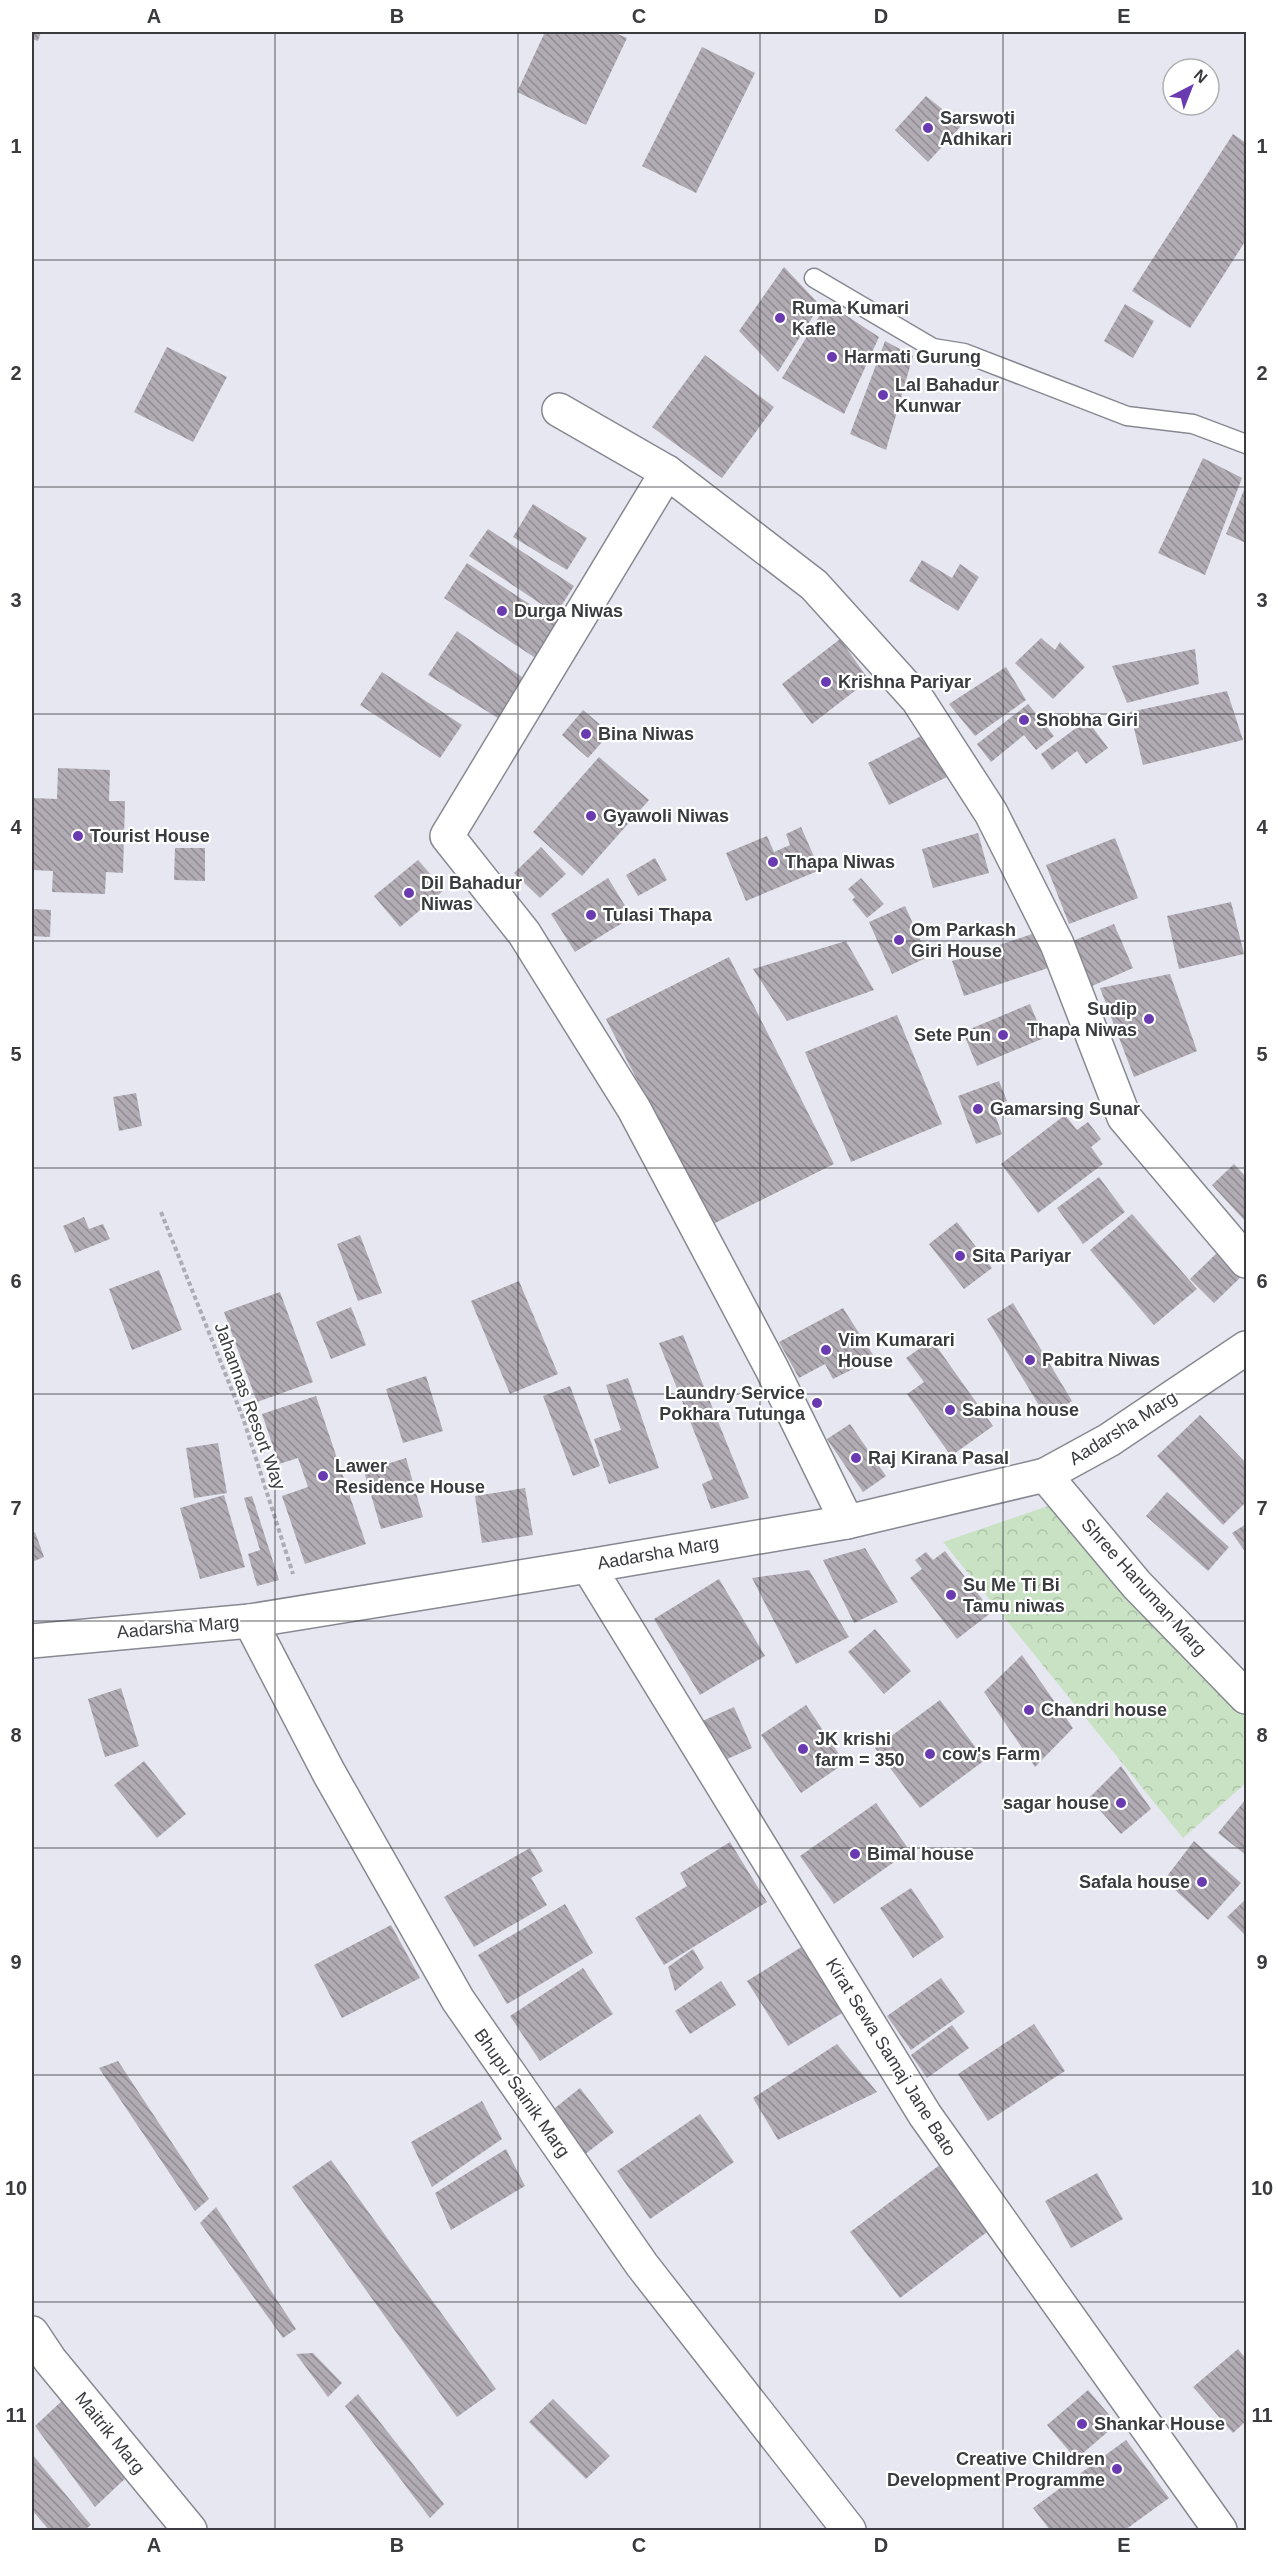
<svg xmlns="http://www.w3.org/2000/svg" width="1278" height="2562" viewBox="0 0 1278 2562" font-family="Arial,sans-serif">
  <defs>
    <pattern id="park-crowns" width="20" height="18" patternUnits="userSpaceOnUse" patternTransform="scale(1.5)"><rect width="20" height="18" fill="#c8e2c3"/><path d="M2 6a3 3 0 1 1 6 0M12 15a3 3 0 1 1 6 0" fill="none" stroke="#adc3a9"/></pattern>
    <pattern id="building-back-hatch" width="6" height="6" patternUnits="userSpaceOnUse" patternTransform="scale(1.5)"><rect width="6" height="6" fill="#b1abb3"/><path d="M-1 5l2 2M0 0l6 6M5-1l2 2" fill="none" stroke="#918c93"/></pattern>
  </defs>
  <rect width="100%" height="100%" fill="#e6e7f1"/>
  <path fill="url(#park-crowns)" d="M1057 1503 1246 1715V1783L1183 1838 943 1542Z"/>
  <g fill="url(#building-back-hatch)">
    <path d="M32 32H41L38 41 32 39Z"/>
    <path d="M545 32H613L627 38 586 125 517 92Z"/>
    <path d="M702 47 755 73 696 193 642 166Z"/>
    <path d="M926 96 962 125 928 162 895 130Z"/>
    <path d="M1233 134 1246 143V240L1190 328 1132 291Z"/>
    <path d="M784 267 820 305 778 372 739 331Z"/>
    <path d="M827 303 879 337 844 414 782 378Z"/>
    <path d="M1125 304 1154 321 1133 358 1104 341Z"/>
    <path d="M885 341 913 356 886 450 850 434Z"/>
    <path d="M167 347 227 377 193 442 134 412Z"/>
    <path d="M705 355 774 407 722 478 652 427Z"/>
    <path d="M1203 458 1242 478 1205 575 1158 553Z"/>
    <path d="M1246 485V543L1226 534Z"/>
    <path d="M533 504 587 538 567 570 513 537Z"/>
    <path d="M488 529 574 586 556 614 469 556Z"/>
    <path d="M922 560 952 578 960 564 979 577 958 611 909 581Z"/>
    <path d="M467 563 560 624 537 659 444 598Z"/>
    <path d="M457 631 526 680 498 718 428 675Z"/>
    <path d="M1041 638 1055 650 1060 642 1085 667 1053 699 1015 663Z"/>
    <path d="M840 639 869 680 812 724 782 684Z"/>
    <path d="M1195 649 1199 684 1127 703 1112 666Z"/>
    <path d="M1006 667 1026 700 975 736 949 704Z"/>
    <path d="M382 672 462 725 440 758 360 705Z"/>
    <path d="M1227 691 1243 740 1143 765 1130 712Z"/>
    <path d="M1028 704 1054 736 1036 750 1024 735 991 762 977 744Z"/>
    <path d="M583 710 610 733 588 758 562 735Z"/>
    <path d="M1087 720 1108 748 1086 764 1077 751 1052 770 1041 754Z"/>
    <path d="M929 732 951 775 889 805 868 763Z"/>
    <path d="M599 757 649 800 582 876 533 832Z"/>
    <path d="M58 768 110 770 109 801H125L123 873 106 872 105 894 52 892 53 871 32 870V798L57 799Z"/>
    <path d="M801 827 820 870 746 901 726 853 767 836 774 852 790 845 786 834Z"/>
    <path d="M978 833 989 873 933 888 922 849Z"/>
    <path d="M1115 838 1138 898 1069 924 1046 865Z"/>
    <path d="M541 847 566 874 540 898 514 873Z"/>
    <path d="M175 848H205V881L174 880Z"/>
    <path d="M655 858 667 880 638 896 626 875Z"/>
    <path d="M418 860 444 890 400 927 374 896Z"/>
    <path d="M608 878 632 917 575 952 551 914Z"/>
    <path d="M861 878 884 904 867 918 852 900 855 897 848 889Z"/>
    <path d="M1231 902 1244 954 1179 969 1167 916Z"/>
    <path d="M905 906 928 957 892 974 869 922Z"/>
    <path d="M32 909 51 910 50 937 32 936Z"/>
    <path d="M1114 924 1133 968 1092 986 1073 941Z"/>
    <path d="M1035 933 1048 968 964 996 952 961Z"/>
    <path d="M846 941 874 990 787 1021 753 969Z"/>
    <path d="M729 957 834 1164 711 1225 606 1019Z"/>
    <path d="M1170 974 1197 1051 1134 1077 1100 988Z"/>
    <path d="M1030 1004 1044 1038 977 1066 963 1032Z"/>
    <path d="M897 1015 942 1124 851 1162 805 1052Z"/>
    <path d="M999 1081 1007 1101 992 1106 1002 1134 976 1144 958 1096Z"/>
    <path d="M136 1093 142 1126 119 1131 113 1097Z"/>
    <path d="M1065 1115 1077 1130 1088 1122 1101 1139 1091 1147 1103 1164 1038 1213 1001 1164Z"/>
    <path d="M1234 1164 1246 1177V1222L1212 1185Z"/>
    <path d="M1099 1177 1125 1212 1083 1244 1057 1208Z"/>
    <path d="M1132 1214 1197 1289 1154 1325 1090 1250Z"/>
    <path d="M84 1217 89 1229 103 1224 110 1239 75 1253 63 1226Z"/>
    <path d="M957 1222 992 1268 964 1289 929 1244Z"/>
    <path d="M360 1235 382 1293 358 1301 337 1244Z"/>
    <path d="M1220 1250 1244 1274 1214 1303 1190 1279Z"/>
    <path d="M159 1270 182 1330 132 1350 109 1289Z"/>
    <path d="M519 1281 558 1374 510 1394 471 1301Z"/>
    <path d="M280 1292 313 1382 257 1402 224 1312Z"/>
    <path d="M1013 1303 1072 1401 1046 1417 987 1319Z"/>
    <path d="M351 1307 366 1345 331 1359 316 1322Z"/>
    <path d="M843 1308 875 1358 833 1379 825 1364 799 1378 779 1342Z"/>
    <path d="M683 1335 749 1498 711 1509 702 1484 713 1479 659 1343Z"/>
    <path d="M932 1340 993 1426 951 1456 907 1394 924 1382 906 1358Z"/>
    <path d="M426 1376 443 1431 403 1443 386 1389Z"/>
    <path d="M628 1378 659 1468 609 1484 594 1439 621 1430 606 1385Z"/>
    <path d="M570 1386 600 1466 573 1476 543 1396Z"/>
    <path d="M316 1396 366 1544 305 1564 282 1496 308 1487 298 1458 279 1464 262 1414Z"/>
    <path d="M1200 1415 1246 1463V1502L1223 1525 1157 1456Z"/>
    <path d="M850 1424 886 1476 863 1492 827 1439Z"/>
    <path d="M218 1443 227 1493 194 1498 186 1448Z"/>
    <path d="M406 1458 423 1517 381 1529 364 1471Z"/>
    <path d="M525 1488 533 1535 482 1543 475 1496Z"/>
    <path d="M1167 1492 1229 1547 1208 1571 1146 1516Z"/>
    <path d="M224 1495 245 1567 200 1579 180 1508Z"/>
    <path d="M252 1496 279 1580 257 1586 248 1554 260 1550 244 1498Z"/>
    <path d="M1246 1524V1553L1232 1533Z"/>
    <path d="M35 1532 44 1557 32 1562V1534Z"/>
    <path d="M865 1548 898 1602 854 1623 823 1560Z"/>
    <path d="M945 1551 992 1612 957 1639 910 1578 922 1569 915 1560 926 1552 933 1560Z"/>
    <path d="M809 1570 849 1637 796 1664 752 1578Z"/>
    <path d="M719 1579 765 1656 700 1695 654 1619Z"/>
    <path d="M875 1629 911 1671 884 1694 848 1652Z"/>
    <path d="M1022 1655 1073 1728 1035 1767 984 1692Z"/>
    <path d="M121 1688 139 1746 105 1757 88 1699Z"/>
    <path d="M940 1700 985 1760 920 1808 875 1748Z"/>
    <path d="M806 1705 845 1763 801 1793 761 1735Z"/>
    <path d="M734 1707 752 1748 716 1764 698 1723Z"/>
    <path d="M144 1761 186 1814 157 1838 114 1785Z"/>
    <path d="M1121 1766 1151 1809 1121 1834 1089 1798Z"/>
    <path d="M1246 1799V1855L1218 1833Z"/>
    <path d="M876 1803 910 1851 834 1904 800 1856Z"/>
    <path d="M1194 1841 1241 1883 1208 1920 1164 1880Z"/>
    <path d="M730 1842 767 1902 664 1965 635 1918 687 1886 680 1873Z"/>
    <path d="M530 1848 543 1871 531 1878 547 1905 474 1947 444 1897Z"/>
    <path d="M911 1888 944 1937 913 1958 880 1908Z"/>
    <path d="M1246 1899V1936L1227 1917Z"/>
    <path d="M565 1904 593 1953 507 2004 478 1955Z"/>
    <path d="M391 1925 420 1978 342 2018 314 1965Z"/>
    <path d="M803 1946 844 2012 788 2046 747 1981Z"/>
    <path d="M693 1949 704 1968 675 1991 668 1967Z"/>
    <path d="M583 1968 613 2014 540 2061 510 2016Z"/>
    <path d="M941 1978 965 2012 911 2050 887 2016Z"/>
    <path d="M721 1981 736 2005 690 2034 675 2011Z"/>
    <path d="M1034 2024 1065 2071 988 2121 958 2074Z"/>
    <path d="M952 2025 969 2048 927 2078 911 2055Z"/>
    <path d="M837 2044 877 2092 778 2140 753 2098Z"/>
    <path d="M118 2061 209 2199 195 2211 99 2068Z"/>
    <path d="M580 2088 614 2132 584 2155 550 2112Z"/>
    <path d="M482 2101 502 2139 432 2187 411 2142Z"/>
    <path d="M700 2114 734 2162 650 2219 617 2171Z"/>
    <path d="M506 2149 525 2186 451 2230 435 2193Z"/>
    <path d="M331 2160 496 2389 457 2417 292 2187Z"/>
    <path d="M941 2164 991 2229 900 2298 850 2232Z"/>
    <path d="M1097 2173 1123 2219 1071 2248 1045 2201Z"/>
    <path d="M216 2207 296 2329 283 2338 200 2223Z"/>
    <path d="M1238 2349 1246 2359V2421L1233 2433 1193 2387Z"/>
    <path d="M313 2353 342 2383 328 2397 296 2354Z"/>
    <path d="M1088 2390 1117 2424 1076 2459 1047 2425Z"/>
    <path d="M358 2394 444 2504 430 2518 345 2406Z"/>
    <path d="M65 2398 130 2474 95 2507 35 2426Z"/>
    <path d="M553 2399 610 2456 586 2479 529 2422Z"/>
    <path d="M1126 2440 1169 2498 1125 2530H1050L1033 2508Z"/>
    <path d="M32 2454 91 2525 84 2530H49L32 2510Z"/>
  </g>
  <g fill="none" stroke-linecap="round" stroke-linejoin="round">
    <g stroke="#878992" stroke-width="21">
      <path id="service" d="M814 278 933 348 964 353 1127 416 1193 424 1246 444"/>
    </g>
    <g stroke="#878992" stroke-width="36">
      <g id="minor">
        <path d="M559 410 667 472"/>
        <path d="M1045 1475 1137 1585 1246 1697"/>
        <path d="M847 1522 772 1369 634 1109 524 933 447 836 667 472 814 585 918 700 991 813 1057 944 1124 1117 1246 1261"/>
        <path d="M588 1566 925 2115 1220 2530"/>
        <path d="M250 1621 329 1773 458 2000 642 2265 849 2530"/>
        <path d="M32 2333 50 2360 190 2530"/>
      </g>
    </g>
    <g stroke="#878992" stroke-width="36">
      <path id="secondary" d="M32 1641 250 1621 588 1566 847 1522 1045 1475 1109 1440 1246 1348"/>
    </g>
    <path stroke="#abacb4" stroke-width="4" stroke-dasharray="4.5 3" stroke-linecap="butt" d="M161 1212 243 1418 293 1574"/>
    <use href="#service" stroke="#fff" stroke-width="18"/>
    <use href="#minor" stroke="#fff" stroke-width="33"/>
    <use href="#secondary" stroke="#fff" stroke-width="33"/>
  </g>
  <path fill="none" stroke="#3a3b3f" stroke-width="1.5" stroke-opacity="0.55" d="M275 32V2530M518 32V2530M760 32V2530M1003 32V2530M32 260H1246M32 487H1246M32 714H1246M32 941H1246M32 1168H1246M32 1394H1246M32 1621H1246M32 1848H1246M32 2075H1246M32 2302H1246"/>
  <g fill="#6a3ab1" stroke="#fff" stroke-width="2">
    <circle cx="928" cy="128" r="6"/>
    <circle cx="780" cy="318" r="6"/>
    <circle cx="832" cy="357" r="6"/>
    <circle cx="883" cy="395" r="6"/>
    <circle cx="502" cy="611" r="6"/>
    <circle cx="826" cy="682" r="6"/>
    <circle cx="1024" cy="720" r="6"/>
    <circle cx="586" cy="734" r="6"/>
    <circle cx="591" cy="816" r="6"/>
    <circle cx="78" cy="836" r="6"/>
    <circle cx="773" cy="862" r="6"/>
    <circle cx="409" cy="893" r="6"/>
    <circle cx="591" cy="915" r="6"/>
    <circle cx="899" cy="940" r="6"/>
    <circle cx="1149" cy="1019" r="6"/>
    <circle cx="1003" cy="1035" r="6"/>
    <circle cx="978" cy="1109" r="6"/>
    <circle cx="960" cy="1256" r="6"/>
    <circle cx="826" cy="1350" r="6"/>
    <circle cx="1030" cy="1360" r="6"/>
    <circle cx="817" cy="1403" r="6"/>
    <circle cx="950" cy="1410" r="6"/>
    <circle cx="856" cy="1458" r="6"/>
    <circle cx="323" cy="1476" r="6"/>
    <circle cx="951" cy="1595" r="6"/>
    <circle cx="1029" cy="1710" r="6"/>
    <circle cx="803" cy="1749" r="6"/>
    <circle cx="930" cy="1754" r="6"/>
    <circle cx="1121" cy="1803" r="6"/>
    <circle cx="855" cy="1854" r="6"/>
    <circle cx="1202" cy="1882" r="6"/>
    <circle cx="1082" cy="2424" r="6"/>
    <circle cx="1117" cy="2469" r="6"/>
  </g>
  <g text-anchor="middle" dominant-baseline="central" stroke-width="4.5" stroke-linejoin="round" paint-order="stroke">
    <g font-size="18" font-weight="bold" fill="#3a3b3f" stroke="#fff" text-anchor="start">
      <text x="940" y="118">Sarswoti<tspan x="940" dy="21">Adhikari</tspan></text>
      <text x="792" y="308">Ruma Kumari<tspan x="792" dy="21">Kafle</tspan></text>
      <text x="844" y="357">Harmati Gurung</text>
      <text x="895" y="385">Lal Bahadur<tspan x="895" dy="21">Kunwar</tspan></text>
      <text x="514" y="611">Durga Niwas</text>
      <text x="838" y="682">Krishna Pariyar</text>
      <text x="1036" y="720">Shobha Giri</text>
      <text x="598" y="734">Bina Niwas</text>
      <text x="603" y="816">Gyawoli Niwas</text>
      <text x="90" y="836">Tourist House</text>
      <text x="785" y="862">Thapa Niwas</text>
      <text x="421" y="883">Dil Bahadur<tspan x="421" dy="21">Niwas</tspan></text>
      <text x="603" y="915">Tulasi Thapa</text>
      <text x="911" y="930">Om Parkash<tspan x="911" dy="21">Giri House</tspan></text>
      <text x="1137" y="1009" text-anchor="end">Sudip<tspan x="1137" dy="21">Thapa Niwas</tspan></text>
      <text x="991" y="1035" text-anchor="end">Sete Pun</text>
      <text x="990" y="1109">Gamarsing Sunar</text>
      <text x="972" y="1256">Sita Pariyar</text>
      <text x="838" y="1340">Vim Kumarari<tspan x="838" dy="21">House</tspan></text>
      <text x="1042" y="1360">Pabitra Niwas</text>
      <text x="805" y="1393" text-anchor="end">Laundry Service<tspan x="805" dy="21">Pokhara Tutunga</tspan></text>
      <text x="962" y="1410">Sabina house</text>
      <text x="868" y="1458">Raj Kirana Pasal</text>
      <text x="335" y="1466">Lawer<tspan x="335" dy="21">Residence House</tspan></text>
      <text x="963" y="1585">Su Me Ti Bi<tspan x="963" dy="21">Tamu niwas</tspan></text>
      <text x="1041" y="1710">Chandri house</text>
      <text x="815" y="1739">JK krishi<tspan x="815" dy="21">farm = 350</tspan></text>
      <text x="942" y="1754">cow's Farm</text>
      <text x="1109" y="1803" text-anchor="end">sagar house</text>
      <text x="867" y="1854">Bimal house</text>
      <text x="1190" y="1882" text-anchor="end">Safala house</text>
      <text x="1094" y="2424">Shankar House</text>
      <text x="1105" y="2459" text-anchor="end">Creative Children<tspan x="1105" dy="21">Development Programme</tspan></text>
    </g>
    <g font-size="18" fill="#3a3b3f" stroke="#fff">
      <text transform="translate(250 1406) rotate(70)">Jahannas Resort Way</text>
      <text transform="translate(1123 1428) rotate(-32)">Aadarsha Marg</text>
      <text transform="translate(658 1553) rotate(-10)">Aadarsha Marg</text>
      <text transform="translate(1144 1587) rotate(48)">Shree Hanuman Marg</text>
      <text transform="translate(178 1627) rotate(-5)">Aadarsha Marg</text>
      <text transform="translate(891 2057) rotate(58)">Kirat Sewa Samaj Jane Bato</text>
      <text transform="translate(522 2093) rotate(55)">Bhupu Sainik Marg</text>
      <text transform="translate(110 2433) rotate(51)">Maitrik Marg</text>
    </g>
  </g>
  <rect width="1278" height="2562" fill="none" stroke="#ffffff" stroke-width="66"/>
  <g transform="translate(1191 87) rotate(42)"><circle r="28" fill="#ffffff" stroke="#b0b1b2" stroke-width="1.5"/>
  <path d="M0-4.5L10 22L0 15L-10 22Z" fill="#6a3ab1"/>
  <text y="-9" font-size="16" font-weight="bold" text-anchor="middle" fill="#3a3b3f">N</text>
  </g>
  <rect x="33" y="33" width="1212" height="2496" fill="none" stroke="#3a3b3f" stroke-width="2"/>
  <g font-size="20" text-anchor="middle" font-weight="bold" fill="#3a3b3f">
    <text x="154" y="23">A</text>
    <text x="397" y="23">B</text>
    <text x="639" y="23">C</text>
    <text x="881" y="23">D</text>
    <text x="1124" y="23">E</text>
    <text x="16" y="153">1</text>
    <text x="1262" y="153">1</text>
    <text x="16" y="380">2</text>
    <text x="1262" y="380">2</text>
    <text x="16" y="607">3</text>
    <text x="1262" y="607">3</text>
    <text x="16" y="834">4</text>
    <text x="1262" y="834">4</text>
    <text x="16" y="1061">5</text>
    <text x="1262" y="1061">5</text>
    <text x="16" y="1288">6</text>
    <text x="1262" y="1288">6</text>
    <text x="16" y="1515">7</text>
    <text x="1262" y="1515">7</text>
    <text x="16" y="1742">8</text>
    <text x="1262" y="1742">8</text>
    <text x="16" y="1969">9</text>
    <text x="1262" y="1969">9</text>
    <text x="16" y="2195">10</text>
    <text x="1262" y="2195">10</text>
    <text x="16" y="2422">11</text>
    <text x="1262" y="2422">11</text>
    <text x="154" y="2552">A</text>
    <text x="397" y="2552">B</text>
    <text x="639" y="2552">C</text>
    <text x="881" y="2552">D</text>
    <text x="1124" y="2552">E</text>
  </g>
</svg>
